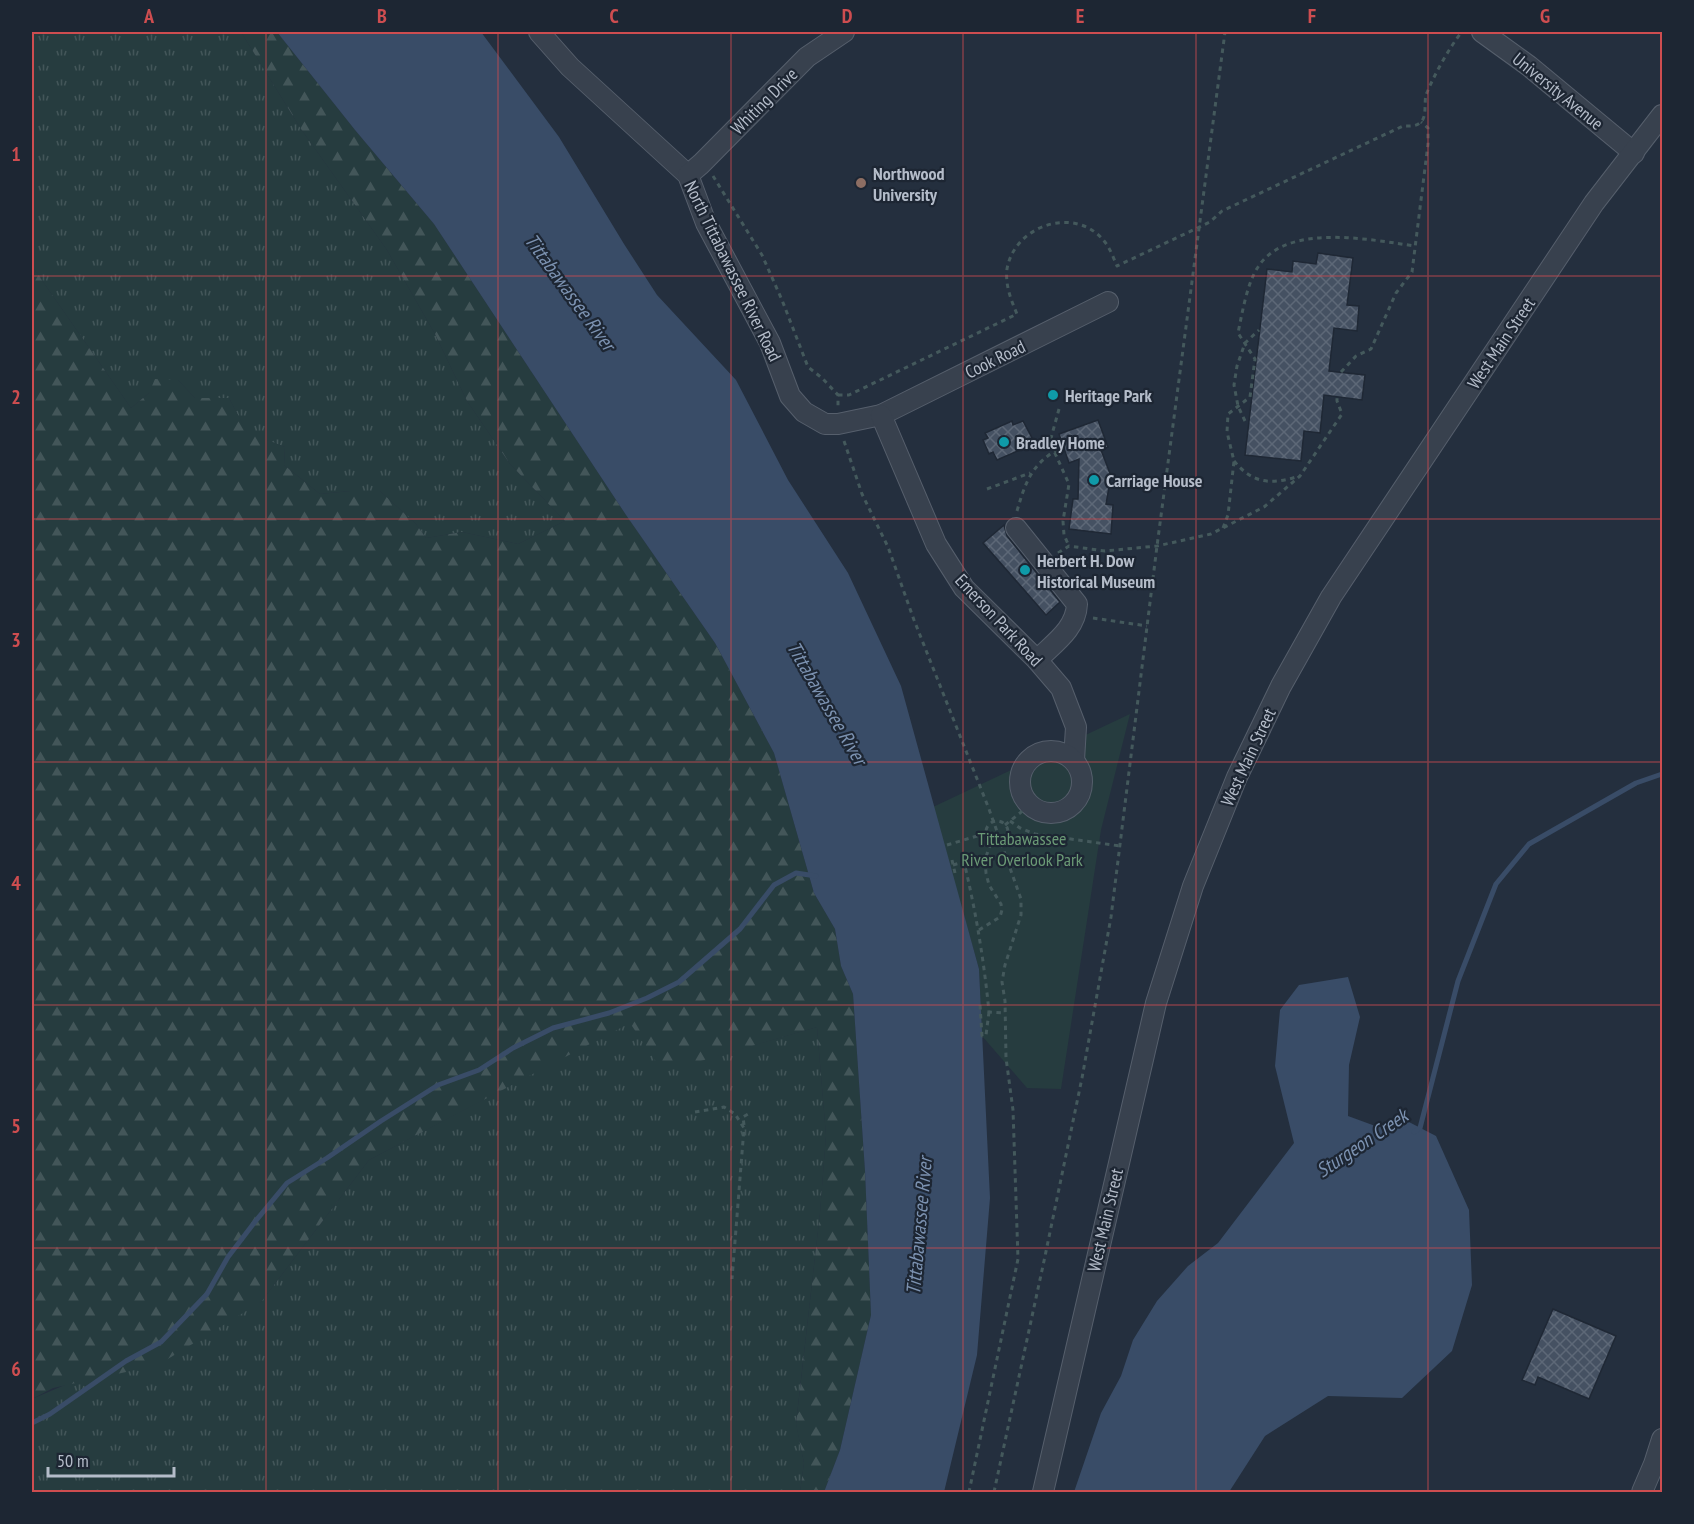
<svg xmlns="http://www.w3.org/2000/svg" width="1694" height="1524" viewBox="0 0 1694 1524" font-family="'PT Sans Narrow',sans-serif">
  <defs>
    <pattern id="grass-tufts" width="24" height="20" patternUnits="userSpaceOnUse" patternTransform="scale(1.5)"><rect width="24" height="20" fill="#263c3f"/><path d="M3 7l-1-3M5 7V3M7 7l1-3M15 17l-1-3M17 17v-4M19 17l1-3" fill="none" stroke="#435659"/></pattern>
    <pattern id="forest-firs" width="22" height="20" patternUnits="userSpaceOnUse" patternTransform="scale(1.5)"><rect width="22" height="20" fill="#263c3f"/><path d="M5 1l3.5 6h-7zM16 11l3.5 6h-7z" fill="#435659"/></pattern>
    <pattern id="building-cross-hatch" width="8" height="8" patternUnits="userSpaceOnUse" patternTransform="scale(1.5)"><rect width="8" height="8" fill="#455162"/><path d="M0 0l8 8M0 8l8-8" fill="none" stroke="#5d6877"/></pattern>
  </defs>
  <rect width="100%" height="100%" fill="#242f3e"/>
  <g fill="url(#grass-tufts)">
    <path d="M32 32H241L301 129 387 250 435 334 467 401 510 464 565 521 518 544 462 532 426 538 416 524 380 491H350L320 494 284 465 285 447 247 433 229 398H195L178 380 149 393 131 408 32 266Z"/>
    <path d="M630 1022 663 1071 817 1027 826 1135 820 1213 796 1423 804 1463 800 1492H32V1399L261 1302 369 1160Z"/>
  </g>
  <path fill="url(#forest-firs)" d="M241 32H277L355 130 434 224 626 515 715 643 774 753 814 893 835 929 841 966 853 994 865 1171 871 1315 840 1450 824 1492H800L804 1463 796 1424 820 1213 826 1135 817 1027 663 1072 630 1023 369 1160 261 1302 158 1365 53 1388 32 1399V266L131 408 149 393 155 379 178 380 195 398H229L247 432 285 447 284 465 320 494 350 491H380L416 524 426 538 462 532 518 544 565 521 510 464 467 401 435 334 387 250 301 129Z"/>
  <path fill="#263c3f" d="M1130 714 1101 830 1061 1089 1027 1088 982 1036 979 969 933 807Z"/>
  <g fill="#394c67">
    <path d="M277 32H481L559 137 624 244 657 295 736 380 788 480 848 573 901 686 979 969 990 1198 977 1355 944 1492H824L840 1450 871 1315 865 1171 853 994 841 966 835 929 814 893 774 753 715 643 626 515 434 224 355 130Z"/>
    <path d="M1348 977 1360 1017 1349 1065 1348 1116 1378 1127 1407 1121 1436 1136 1469 1210 1472 1285 1452 1351 1402 1398 1328 1396 1265 1436 1229 1492H1074L1101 1413 1121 1376 1133 1340 1157 1301 1188 1266 1218 1243 1294 1143 1275 1066 1280 1010 1299 985Z"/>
  </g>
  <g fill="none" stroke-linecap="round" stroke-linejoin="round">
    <g stroke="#394c67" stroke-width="5">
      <path d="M1414 1132 1420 1128 1458 981 1496 884 1529 844 1636 783 1662 774"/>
      <path d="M32 1423 50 1414 126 1361 161 1342 207 1294 228 1257 254 1223 287 1183 327 1158 381 1121 438 1085 479 1070 513 1048 553 1028 609 1013 647 998 679 982 740 929 774 885 796 873 816 876"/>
    </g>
  </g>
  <g fill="url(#building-cross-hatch)" stroke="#1f2835" stroke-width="1.5">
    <path d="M1318 253 1353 258 1347 305 1359 306 1357 331 1334 328 1329 371 1365 375 1362 400 1324 395 1320 433 1304 431 1301 461 1245 455 1267 269 1292 272 1293 261 1316 264Z"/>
    <path d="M1098 420 1108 447 1101 450 1111 476 1106 504 1113 505 1111 534 1069 529 1073 499H1078L1079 459 1069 463 1059 434Z"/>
    <path d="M1012 421 1013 425 1023 421 1032 438 1020 444 1022 449 997 460 993 452 989 454 983 440 988 438 985 433Z"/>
    <path d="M1004 525 1007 536 1060 602 1046 615 983 543Z"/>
    <path d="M1553 1309 1616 1336 1589 1399 1538 1377 1535 1385 1522 1380Z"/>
  </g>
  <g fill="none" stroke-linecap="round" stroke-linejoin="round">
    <g stroke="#565f6c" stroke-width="22">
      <g id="minor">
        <path d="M539 32 570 67 688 175 706 223 770 343 790 396 804 412 825 424H838L881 415 1108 302"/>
        <path d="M1482 32 1529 66 1634 153"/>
        <path d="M688 175 701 164 807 57 844 32"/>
        <path d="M881 415 936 544 964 588 1037 660 1061 688 1076 727 1074 760"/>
        <path d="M1016 528 1077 604C1076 629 1054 643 1037 660"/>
        <circle cx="1051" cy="782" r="31"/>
        <path d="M1043 1492 1156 1003 1193 886 1237 777 1281 686 1331 597 1594 203 1662 115"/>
        <path d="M1642 1492 1654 1464 1662 1439"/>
      </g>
    </g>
    <g stroke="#44595c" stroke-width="3" stroke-dasharray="4.5 4.5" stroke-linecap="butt">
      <path d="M713 176 762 255 782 300 808 367 822 378 838 395V406"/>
      <path d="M1341 372 1356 356 1371 349 1396 293 1412 272 1428 144V128L1421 122"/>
      <path d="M838 395H849L1017 314C1011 300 1005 285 1007 269 1015 223 1080 204 1107 245 1111 251 1114 259 1117 266L1210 222 1222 211 1403 126C1409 126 1416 127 1421 122 1427 116 1424 103 1426 95 1433 77 1449 48 1461 33"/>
      <path d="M1059 409 1051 438 1054 451 1069 484 1063 521 1064 535 1069 546"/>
      <path d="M1245 421 1238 406 1234 385 1237 366 1245 343 1259 330"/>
      <path d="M844 441 862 494 888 547 914 620 989 809 1021 899V915L1005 965 1002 982 1005 1001 1006 1058 1013 1110 1018 1259 969 1492"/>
      <path d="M1234 461C1252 483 1270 485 1296 477"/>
      <path d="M987 489 1030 473"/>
      <path d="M1017 511C1026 480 1032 464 1061 447"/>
      <path d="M1223 528 1228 515 1234 461 1227 432 1228 414 1250 397 1255 359 1238 333C1242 314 1247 283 1258 267 1287 222 1371 240 1415 246"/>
      <path d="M1058 553 1069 546 1105 551 1157 546 1211 534 1264 507 1300 476 1342 414 1337 401V397"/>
      <path d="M1093 618 1147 626"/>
      <path d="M1010 821 1020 828 1035 834 1120 846"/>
      <circle cx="997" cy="832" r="11"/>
      <path d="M1005 825 1030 805"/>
      <path d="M947 845 987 833"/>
      <path d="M952 860 955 873"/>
      <path d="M953 865 964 862C976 912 984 961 989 1012L1005 1013"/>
      <path d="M979 930 1000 917 1002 910 1001 904 989 885 986 873 985 859 992 841"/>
      <path d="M980 1005 982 1036 986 1035 989 1012"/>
      <path d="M695 1112 724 1107 735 1114 744 1128 732 1279"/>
      <path d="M744 1125 743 1117 750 1113"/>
      <path d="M994 1492 1044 1261 1082 1078 1111 917 1157 546 1225 32"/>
    </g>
    <use href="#minor" stroke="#38414e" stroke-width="20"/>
  </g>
  <path fill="none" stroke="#ce4d50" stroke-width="1.5" stroke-opacity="0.55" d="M266 32V1492M498 32V1492M731 32V1492M963 32V1492M1196 32V1492M1428 32V1492M32 276H1662M32 519H1662M32 762H1662M32 1005H1662M32 1248H1662"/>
  <circle fill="#8d6e63" stroke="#1d2633" stroke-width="2" cx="861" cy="183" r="6"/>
  <g fill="#0f9aa8" stroke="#1d2633" stroke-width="2">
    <circle cx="1053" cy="395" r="6"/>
    <circle cx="1004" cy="442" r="6"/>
    <circle cx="1094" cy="480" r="6"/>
    <circle cx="1025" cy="570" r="6"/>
  </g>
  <g text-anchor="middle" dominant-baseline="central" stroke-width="4.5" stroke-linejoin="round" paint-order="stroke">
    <g font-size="18" fill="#b4bcc9" stroke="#1d2633">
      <text transform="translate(1558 91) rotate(39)">University Avenue</text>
      <text transform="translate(764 101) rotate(-45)">Whiting Drive</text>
      <text transform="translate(733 271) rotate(64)">North Tittabawassee River Road</text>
      <text transform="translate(1501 343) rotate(-56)">West Main Street</text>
      <text transform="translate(995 359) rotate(-26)">Cook Road</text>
      <text transform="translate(999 620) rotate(47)">Emerson Park Road</text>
      <text transform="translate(1248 757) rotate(-65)">West Main Street</text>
      <text transform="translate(1105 1220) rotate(-77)">West Main Street</text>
    </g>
    <g font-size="18" font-weight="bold" fill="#b4bcc9" stroke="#1d2633" text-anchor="start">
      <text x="873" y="173">Northwood<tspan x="873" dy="21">University</tspan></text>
      <text x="1065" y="395">Heritage Park</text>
      <text x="1016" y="442">Bradley Home</text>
      <text x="1106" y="480">Carriage House</text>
      <text x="1037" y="560">Herbert H. Dow<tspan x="1037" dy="21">Historical Museum</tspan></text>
    </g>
    <g font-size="18" fill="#6b9a76" stroke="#1d2633">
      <text x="1022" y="838">Tittabawassee<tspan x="1022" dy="21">River Overlook Park</tspan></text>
    </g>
    <g font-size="20" font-style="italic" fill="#7c92b1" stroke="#1d2633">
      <text transform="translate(570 292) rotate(54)">Tittabawassee River</text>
      <text transform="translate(827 703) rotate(60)">Tittabawassee River</text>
      <text transform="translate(1362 1143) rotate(-34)">Sturgeon Creek</text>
      <text transform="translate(919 1226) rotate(-85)">Tittabawassee River</text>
    </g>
  </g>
  <rect width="1694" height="1524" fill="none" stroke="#1d2633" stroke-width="66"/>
  <path d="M48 1467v9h126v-9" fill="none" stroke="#b4bcc9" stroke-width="3"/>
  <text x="57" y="1467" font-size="18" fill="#b4bcc9" stroke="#1d2633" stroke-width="4.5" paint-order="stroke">50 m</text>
  <rect x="33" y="33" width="1628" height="1458" fill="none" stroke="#ce4d50" stroke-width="2"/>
  <g font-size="20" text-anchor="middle" font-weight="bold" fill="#ce4d50">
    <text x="149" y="23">A</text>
    <text x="382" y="23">B</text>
    <text x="614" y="23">C</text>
    <text x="847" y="23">D</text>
    <text x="1080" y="23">E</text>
    <text x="1312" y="23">F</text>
    <text x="1545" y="23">G</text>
    <text x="16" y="161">1</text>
    <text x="16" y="404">2</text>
    <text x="16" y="647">3</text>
    <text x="16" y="890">4</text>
    <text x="16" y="1133">5</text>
    <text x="16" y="1376">6</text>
  </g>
</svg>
